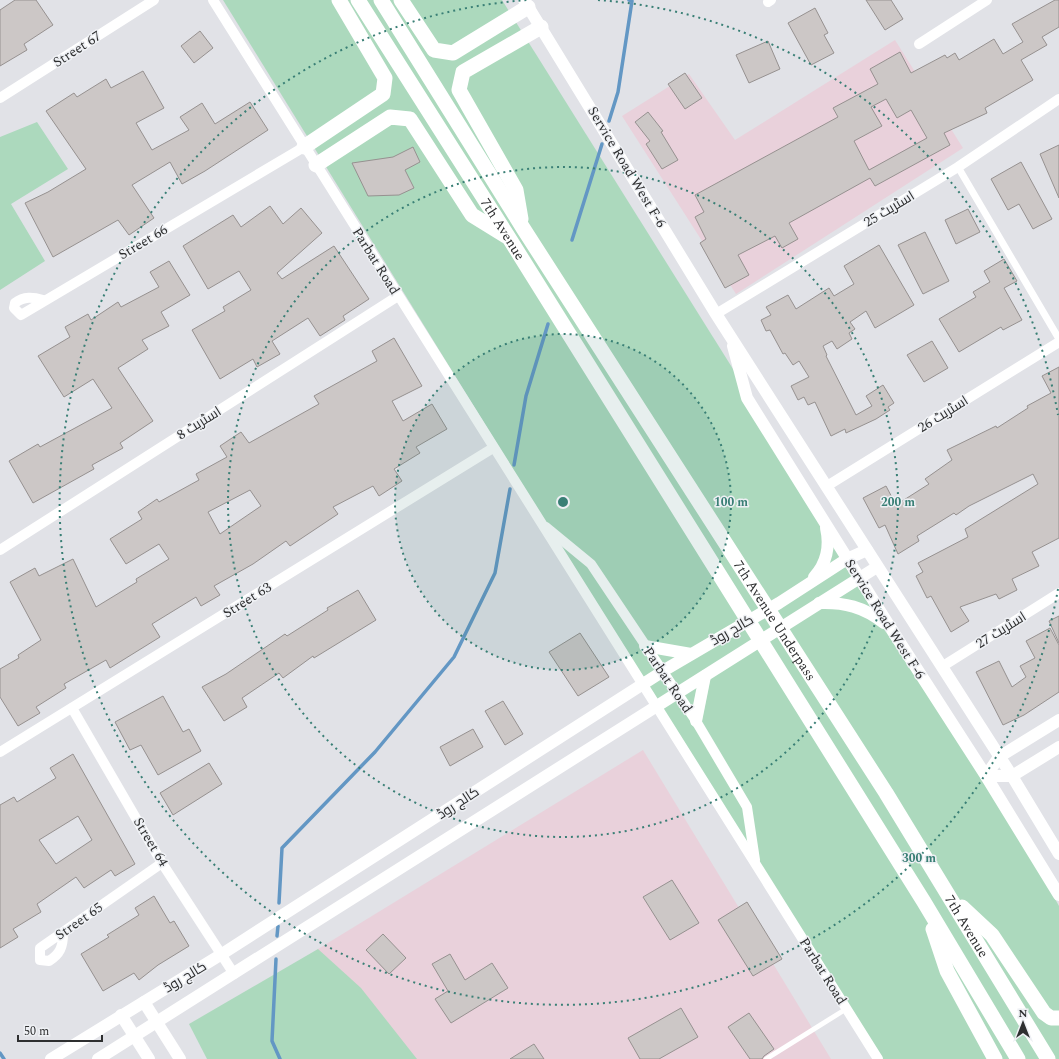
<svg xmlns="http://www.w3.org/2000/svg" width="1059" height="1059" viewBox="0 0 1059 1059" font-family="Spectral,Cairo,serif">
  <rect width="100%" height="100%" fill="#e1e2e7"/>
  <g fill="#e9d1db">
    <path d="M895 40 963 148 736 294 622 116 689 74 735 140Z"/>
    <path d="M643 750 831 1059H346L287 974 318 949Z"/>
  </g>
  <g fill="#acd9bd">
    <path d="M223 0H502L979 762 1059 906V1059H877Z"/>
    <path d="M37 122 68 169 11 204 45 261 0 290V137Z"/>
    <path d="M318 949 361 988 417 1059H207L189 1024Z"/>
  </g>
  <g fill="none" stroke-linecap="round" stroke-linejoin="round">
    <g stroke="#6397c4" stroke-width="3.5">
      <path d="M609 121 618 92 632 1 629 0"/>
      <path d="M572 240 602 144"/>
      <path d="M514 465 526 396 548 324"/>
      <path d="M279 903 282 848 375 752 454 657 495 573 510 489"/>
      <path d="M277 936 278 926"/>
      <path d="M276 959 272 1041 280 1059"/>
      <path d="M0 1053 4 1059"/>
    </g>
  </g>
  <g fill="#ccc7c6" stroke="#969190" fill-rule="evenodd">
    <path d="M15 0H36L53 25 24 44 27 50 0 66V10Z"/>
    <path d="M866 0H891L903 19 885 30Z"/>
    <path d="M1055 0H1059V27L1042 37 1047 45 1021 60 1033 80 985 108 987 113 944 133 950 145 875 186 870 178 789 223 798 239 782 248 775 236 738 255 749 275 725 288 700 243 706 239 695 217 704 212 695 195 838 117 833 108 878 84 870 69 900 52 911 73 945 55 947 58 955 53 959 60 994 39 1003 54 1023 42 1012 24ZM886 99 897 118 911 110 927 138 869 170 854 141 882 126 871 107Z"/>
    <path d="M815 8 828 33 824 35 834 53 811 65 788 23Z"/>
    <path d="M200 31 213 48 194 63 181 46Z"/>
    <path d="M768 41 780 69 749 83 736 55Z"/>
    <path d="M143 71 164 108 136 123 152 150 189 130 180 117 202 103 215 124 250 102 268 130 205 171 182 184 170 162 132 185 154 218 129 235 118 220 53 257 25 203 48 192 86 169 46 111 74 93 77 97 106 79 111 88Z"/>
    <path d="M685 73 702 98 685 109 668 84Z"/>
    <path d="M648 112 663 131 661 132 678 160 662 169 646 144 650 141 635 122Z"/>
    <path d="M1059 145V198L1040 154Z"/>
    <path d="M413 147 420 162 405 170 414 188 399 195 368 196 352 163 393 157Z"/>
    <path d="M1021 162 1052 219 1033 229 1019 204 1008 210 991 179Z"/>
    <path d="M270 206 283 224 301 208 322 233 277 273 282 279 334 246 369 299 343 316 345 320 320 336 308 318 272 341 280 354 257 367 253 359 220 379 192 330 225 311 223 307 251 290 239 271 208 289 183 246 233 215 241 227Z"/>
    <path d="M968 209 980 232 956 244 945 220Z"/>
    <path d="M925 232 949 281 923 294 898 245Z"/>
    <path d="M879 245 914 305 875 328 866 311 850 322 855 329 849 333 852 339 837 349 832 341 823 346 827 355 826 356 856 415 872 406 866 396 883 385 894 403 888 407 890 410 876 419 846 433 845 429 831 436 815 402 808 405 804 397 798 400 791 386 809 377 799 361 793 365 785 353 783 354 770 330 766 331 761 320 771 315 766 307 788 295 796 309 829 288 834 296 854 284 844 266Z"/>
    <path d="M1004 259 1017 281 1004 288 1022 320 1003 330 1001 327 959 352 939 319 976 297 973 292 990 282 984 271Z"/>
    <path d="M169 261 190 295 161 312 169 326 142 340 148 349 118 368 153 421 120 443 123 448 92 465 94 469 33 503 9 461 38 444 40 447 112 408 93 379 64 397 38 356 70 337 65 327 88 314 91 320 118 302 121 307 159 287 150 272Z"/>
    <path d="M394 338 422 386 392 401 403 421 432 404 447 429 416 447 420 453 394 469 402 481 379 496 373 486 333 507 338 514 290 546 286 541 253 564 214 586 220 595 201 606 196 597 152 624 160 637 110 668 106 660 64 684 66 688 36 707 40 713 18 726 0 697V669L19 658 18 655 41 640 10 582 35 568 39 576 73 559 96 607 137 582 136 579 169 559 159 544 126 564 110 539 142 519 138 512 157 499 159 502 199 480 196 474 227 457 220 446 241 432 249 443 319 404 314 396 377 361 372 351ZM250 490 261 506 220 534 208 512Z"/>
    <path d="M932 341 948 368 924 382 907 355Z"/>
    <path d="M1059 367V538L1032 552 1039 566 1012 579 1017 590 999 599 996 594 960 607 969 621 951 632 931 596 927 598 916 576 923 572 918 563 968 537 965 529 1038 484 1033 474 969 506 956 515 954 513 917 536 919 541 898 554 885 525 879 528 863 498 886 486 896 505 929 484 925 479 952 460 947 450 996 426 997 428 1028 408 1027 406 1051 393 1042 376Z"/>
    <path d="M358 590 376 620 314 658 313 656 283 678 279 673 242 698 247 707 224 721 202 687 226 674 285 634 287 636 328 610 327 608Z"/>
    <path d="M1059 616V643L1049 621Z"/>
    <path d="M1050 628 1059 645V692L1024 715 1003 725 976 672 999 661 1012 687 1026 677 1020 666 1035 658 1026 641Z"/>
    <path d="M580 633 609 677 578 696 549 652Z"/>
    <path d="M163 696 183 732 189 729 201 751 158 775 141 745 130 750 115 722Z"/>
    <path d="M503 701 523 734 505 745 485 711Z"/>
    <path d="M473 729 483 747 450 766 440 747Z"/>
    <path d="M73 754 135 864 115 876 111 870 84 888 76 877 37 904 41 912 13 929 18 937 0 948V805L14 797 17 802 56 778 50 768ZM78 816 92 840 56 864 39 840Z"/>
    <path d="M209 763 222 784 173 815 160 793Z"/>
    <path d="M672 880 699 923 670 940 643 897Z"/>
    <path d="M154 896 170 923 174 921 189 946 158 965 139 980 134 973 103 991 81 954 109 937 107 935 139 915 135 908Z"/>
    <path d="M747 902 782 959 753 976 718 920Z"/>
    <path d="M383 934 406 958 389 974 366 950Z"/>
    <path d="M450 954 465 980 492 963 508 988 451 1023 435 999 448 991 432 964Z"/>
    <path d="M681 1008 698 1037 659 1059H640L628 1038Z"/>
    <path d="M749 1013 774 1049 764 1056 762 1059H750L728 1027Z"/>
    <path d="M534 1044 544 1059H510Z"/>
  </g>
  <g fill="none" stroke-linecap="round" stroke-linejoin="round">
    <path stroke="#fff" stroke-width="5" d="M766 1059 846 1009"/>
    <path stroke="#fff" stroke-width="7" d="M958 167 1059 339"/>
    <g stroke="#fff" stroke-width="10">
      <path d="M213 0 878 1059"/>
      <path d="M768 2 771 0"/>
      <path d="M919 44 987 0"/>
      <path d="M0 98 154 0"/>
      <path d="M43 300C33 297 24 296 15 303L14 308 21 315 304 147"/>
      <path d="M716 314 958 167 1059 99"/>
      <path d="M827 486 1059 342"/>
      <path d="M546 527 591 564 696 721 747 807 755 860"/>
      <path d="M0 550 398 296"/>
      <path d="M943 666 1059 593"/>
      <path d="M72 708 162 863 234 974"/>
      <path d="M0 752 493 448"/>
      <path d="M63 934C63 947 60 954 49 961L40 960V948L162 863"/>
    </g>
    <g stroke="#fff" stroke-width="12">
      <path d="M524 0 716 314 1012 776 1059 854"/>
      <path d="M733 346 747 398 890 627 986 776 1059 895"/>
      <path d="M814 577C827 563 830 546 826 528"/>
      <path d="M819 603C844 602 864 607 884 623"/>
      <path d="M645 646 691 654"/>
      <path d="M696 721 705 676"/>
      <path d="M986 776 999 757 1059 720"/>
      <path d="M986 776H1012L1059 747"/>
      <path d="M144 1002 180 1059"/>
      <path d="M121 1015 149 1059"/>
      <path d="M51 1059 222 954 668 668 779 603 847 559 867 550"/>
      <path d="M98 1059 877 567"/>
    </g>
    <g stroke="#fff" stroke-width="15">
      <path id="s1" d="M358 0 509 238 924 902 1018 1059"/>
      <path id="s2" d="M381 0 523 228 886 793 1048 1059"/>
      <path d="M401 0 434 50 453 53 528 7"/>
      <path d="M304 147 383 94 385 78 339 0"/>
      <path d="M316 165 390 117 410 119 472 215 506 236"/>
      <path d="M521 219 516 190 459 90 463 72 541 27"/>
      <path d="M962 907 992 935 1044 1013 1051 1018H1059"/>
      <path d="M933 929 947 971 995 1059"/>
    </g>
  </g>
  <circle cx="563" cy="502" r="168" fill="#397f75" fill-opacity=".12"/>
  <g fill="none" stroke="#397f75" stroke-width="2" stroke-dasharray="2 4">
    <circle cx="563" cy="502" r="168"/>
    <circle cx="563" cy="502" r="335"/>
    <path d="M1058 589A503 503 0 1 1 528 0M598 0A503 503 0 0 1 1058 415"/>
  </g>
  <g text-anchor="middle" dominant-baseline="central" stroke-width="3" stroke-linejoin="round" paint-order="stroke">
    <g font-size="14" fill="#2e2f30" stroke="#eef0f4">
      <text transform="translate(77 49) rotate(-33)">Street 67</text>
      <text transform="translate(627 167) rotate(59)">Service Road West F-6</text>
      <text transform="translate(889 209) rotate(-31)">اسٹریٹ 25</text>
      <text stroke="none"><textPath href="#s1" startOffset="271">7th Avenue</textPath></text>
      <text transform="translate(143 242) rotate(-31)">Street 66</text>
      <text transform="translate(376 261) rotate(58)">Parbat Road</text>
      <text transform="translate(943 414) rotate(-32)">اسٹریٹ 26</text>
      <text transform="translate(199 423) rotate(-32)">اسٹریٹ 8</text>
      <text transform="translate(247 600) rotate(-32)">Street 63</text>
      <text transform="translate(885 619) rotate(58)">Service Road West F-6</text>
      <text stroke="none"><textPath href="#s2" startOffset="735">7th Avenue Underpass</textPath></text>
      <text transform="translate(732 630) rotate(-30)">کالج روڈ</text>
      <text transform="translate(1001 630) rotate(-32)">اسٹریٹ 27</text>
      <text transform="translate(668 680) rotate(56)">Parbat Road</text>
      <text transform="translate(458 803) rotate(-33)">کالج روڈ</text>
      <text transform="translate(151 842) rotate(59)">Street 64</text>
      <text transform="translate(79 921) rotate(-35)">Street 65</text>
      <text stroke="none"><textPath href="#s2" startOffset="1096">7th Avenue</textPath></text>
      <text transform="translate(823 971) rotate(58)">Parbat Road</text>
      <text transform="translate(185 977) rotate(-31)">کالج روڈ</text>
    </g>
  </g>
  <circle cx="563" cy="502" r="6" fill="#397f75" stroke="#eef0f4" stroke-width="2"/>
  <g font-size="12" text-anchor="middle" font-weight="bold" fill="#397f75" stroke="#eef0f4" stroke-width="3" stroke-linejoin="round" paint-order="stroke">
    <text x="731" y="506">100 m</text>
    <text x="898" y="506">200 m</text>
    <text x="919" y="862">300 m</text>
  </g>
  <g transform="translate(1023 1023)" stroke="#eef0f4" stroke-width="3" paint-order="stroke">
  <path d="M0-3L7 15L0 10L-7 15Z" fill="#2e2f30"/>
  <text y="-6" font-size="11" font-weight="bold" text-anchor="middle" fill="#2e2f30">N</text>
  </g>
  <path d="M18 1035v6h84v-6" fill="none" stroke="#2e2f30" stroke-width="2"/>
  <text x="24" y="1035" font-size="12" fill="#2e2f30" stroke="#eef0f4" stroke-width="3" paint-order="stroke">50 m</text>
</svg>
